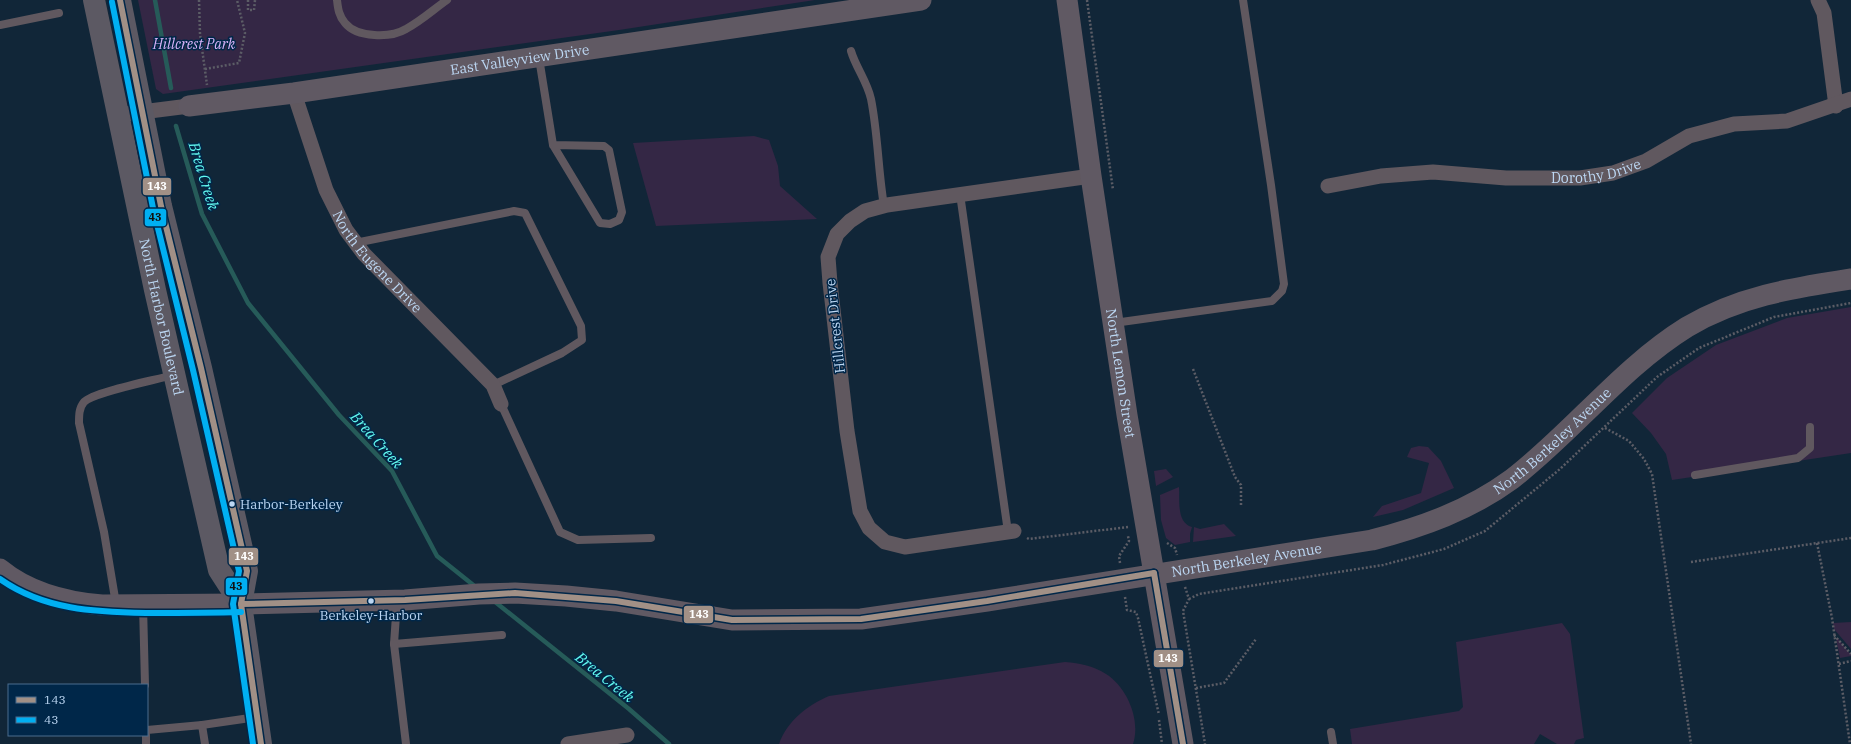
<svg xmlns="http://www.w3.org/2000/svg" width="1851" height="744" viewBox="0 0 1851 744" font-family="'IBM Plex Serif',serif">
  <rect width="100%" height="100%" fill="#112638"/>
  <g fill="#342745">
    <path d="M138 0H815L619 30 163 94 156 89Z"/>
    <path d="M754 136 769 140 778 166 780 186 817 219 656 226 633 143Z"/>
    <path d="M1851 307V453L1672 480 1666 454 1651 433 1632 413 1667 378 1716 345 1787 318Z"/>
    <path d="M1419 446 1428 447 1441 461 1454 488 1403 510 1373 517 1382 506 1421 493 1429 463 1407 457 1411 448Z"/>
    <path d="M1166 469 1173 477 1156 486 1154 471Z"/>
    <path d="M1179 487C1180 499 1176 523 1192 527L1190 534V542L1175 545 1166 538 1161 520 1160 495Z"/>
    <path d="M1224 524 1236 536 1193 542 1194 527 1200 529Z"/>
    <path d="M1851 622V649L1834 629 1833 623Z"/>
    <path d="M1562 623 1570 634 1584 738 1576 740 1574 744H1557L1540 734 1534 744H1352L1350 729 1459 711 1463 707 1456 642Z"/>
    <path d="M1838 638 1851 655V656L1840 658 1836 639Z"/>
    <path d="M1065 662C1080 663 1094 666 1106 674 1127 687 1141 720 1133 744H779C787 721 808 705 829 696Z"/>
  </g>
  <g fill="none" stroke-linecap="round" stroke-linejoin="round">
    <g stroke="#265b59" stroke-width="4.5">
      <path d="M155 0 171 88"/>
      <path d="M176 126 202 214 248 303 339 415 392 471 437 556 477 588"/>
      <path d="M494 601 629 709 669 744"/>
    </g>
    <g stroke="#5c5d66" stroke-width="2.5" stroke-dasharray="2 2" stroke-linecap="butt">
      <path d="M199 0 200 34 207 85"/>
      <path d="M248 0V10H254L255 0"/>
      <path d="M1087 0 1113 190"/>
      <path d="M205 69 239 63 245 33 237 0"/>
      <path d="M1193 369 1235 477 1241 485V506"/>
      <path d="M1605 428 1629 441 1644 459 1652 474 1691 744"/>
      <path d="M1027 538 1029 539 1128 527"/>
      <path d="M1167 543 1175 548 1177 555"/>
      <path d="M1817 543 1832 618 1850 744"/>
      <path d="M1691 562 1851 538"/>
      <path d="M1120 563 1119 556 1129 541 1128 536"/>
      <path d="M1185 587 1189 599 1183 611 1205 744"/>
      <path d="M1125 597 1127 610 1136 612 1138 618 1159 715"/>
      <path d="M1189 599 1199 594 1383 565 1444 549 1485 531 1560 469 1657 377 1699 348 1774 317 1851 303"/>
      <path d="M1834 635 1851 654"/>
      <path d="M1839 664 1851 661"/>
      <path d="M1196 688 1224 683 1256 639"/>
      <path d="M1159 720 1162 744"/>
    </g>
    <g stroke="#60585f" stroke-width="8">
      <path d="M337 0C338 9 339 16 345 23 357 38 391 38 406 29 421 21 434 9 447 0"/>
      <path d="M0 25 59 13"/>
      <path d="M851 51C856 68 867 81 871 99 878 134 878 170 884 206"/>
      <path d="M539 58 553 145 600 223 610 224 619 220 622 212 609 150 604 146 553 145"/>
      <path d="M960 194 1008 532"/>
      <path d="M355 243 514 211 525 213 581 326 582 340 562 353 493 385"/>
      <path d="M1114 323 1272 301 1282 291 1284 284 1271 185 1243 0"/>
      <path d="M501 404 560 532 578 540 651 538"/>
      <path d="M1695 475 1798 458 1810 448V427"/>
      <path d="M397 601 394 644 502 635"/>
      <path d="M116 604 104 532 79 423C79 415 79 408 84 402 93 392 156 380 173 375"/>
      <path d="M143 605 145 685"/>
      <path d="M394 644 406 744"/>
      <path d="M202 725 257 717"/>
      <path d="M147 730 202 725 205 744"/>
      <path d="M1331 732 1333 744"/>
      <path d="M146 735V744"/>
    </g>
    <g stroke="#60585f" stroke-width="15">
      <path d="M1818 0 1824 13 1836 106"/>
      <path id="s1" d="M294 93 326 190 346 230 364 254 493 385 501 404"/>
      <path d="M118 115 189 106"/>
      <path id="s2" d="M1328 186 1381 176 1433 172 1506 178H1580L1613 173 1646 161 1689 136 1734 124 1787 121 1851 99"/>
      <path d="M1014 531 905 547 885 542 869 528 860 511 847 431 830 283 828 257 837 234 850 221 865 211 887 205 1091 176"/>
      <path d="M568 744 627 735"/>
    </g>
    <g stroke="#605963" stroke-width="21">
      <path id="s3" d="M1067 0 1091 176 1127 415 1183 744"/>
      <path id="s4" d="M189 106 294 93 921 0"/>
      <path id="s5" d="M0 569C28 592 67 602 102 605L241 604 405 600 479 594 515 593 566 596 616 601 732 620 861 619 987 601 1372 540C1422 527 1470 510 1512 479 1573 432 1621 368 1687 327 1739 296 1793 288 1851 279"/>
    </g>
    <g stroke="#5c5963" stroke-width="22">
      <path id="s6" d="M94 0 155 290 219 570 241 604"/>
      <path d="M120 0 161 206 201 368 247 571 241 604 261 744"/>
    </g>
    <g stroke="#002749" stroke-width="9">
      <g id="bus-1">
        <path d="M120 0 161 206 201 368 247 571 241 604 261 744"/>
        <path d="M1154 573 1183 744"/>
        <path d="M241 604 405 600 515 593 616 601 732 620 861 619 987 601 1154 573"/>
      </g>
    </g>
    <g stroke="#002749" stroke-width="9">
      <g id="bus-2">
        <path d="M112 2 153 208 193 370 239 571 233 604 253 744"/>
        <path d="M0 579C44 610 95 612 146 613 178 613 210 613 241 612"/>
      </g>
    </g>
    <use href="#bus-1" stroke="#a19086" stroke-width="6"/>
    <use href="#bus-2" stroke="#00aff2" stroke-width="6"/>
  </g>
  <g fill="#bcd7f3" stroke="#002749" stroke-width="1.5">
    <circle cx="232" cy="504" r="3.5"/>
    <circle cx="371" cy="601" r="3.5"/>
  </g>
  <g text-anchor="middle" dominant-baseline="central" stroke-width="3" stroke-linejoin="round" paint-order="stroke">
    <g font-size="13" fill="#bcd7f3" stroke="#002749" text-anchor="start">
      <text x="240" y="504">Harbor-Berkeley</text>
      <text x="371" y="615" text-anchor="middle">Berkeley-Harbor</text>
    </g>
    <g font-size="14" font-style="italic" fill="#d8b2f8" stroke="#002749">
      <text x="194" y="44">Hillcrest Park</text>
    </g>
    <g font-size="14" fill="#bcd7f3" stroke="#002749">
      <text stroke="none"><textPath href="#s4" startOffset="334">East Valleyview Drive</textPath></text>
      <text stroke="none"><textPath href="#s2" startOffset="270">Dorothy Drive</textPath></text>
      <text stroke="none"><textPath href="#s1" startOffset="191">North Eugene Drive</textPath></text>
      <text stroke="none"><textPath href="#s6" startOffset="324">North Harbor Boulevard</textPath></text>
      <text transform="translate(835 326) rotate(-96)">Hillcrest Drive</text>
      <text stroke="none"><textPath href="#s3" startOffset="377">North Lemon Street</textPath></text>
      <text stroke="none"><textPath href="#s5" startOffset="1597">North Berkeley Avenue</textPath></text>
      <text stroke="none"><textPath href="#s5" startOffset="1261">North Berkeley Avenue</textPath></text>
    </g>
    <g font-size="15" font-style="italic" fill="#63fbf1" stroke="#002749">
      <text transform="translate(204 176) rotate(73)">Brea Creek</text>
      <text transform="translate(377 440) rotate(48)">Brea Creek</text>
      <text transform="translate(605 677) rotate(39)">Brea Creek</text>
    </g>
  </g>
  <g stroke="#002749" stroke-width="1.5">
    <rect x="142" y="177" width="30" height="19" rx="4" fill="#a19086"/>
    <rect x="144" y="208" width="23" height="19" rx="4" fill="#00aff2"/>
    <rect x="228" y="547" width="31" height="19" rx="4" fill="#a19086"/>
    <rect x="225" y="577" width="23" height="19" rx="4" fill="#00aff2"/>
    <rect x="683" y="605" width="31" height="19" rx="4" fill="#a19086"/>
    <rect x="1153" y="649" width="31" height="19" rx="4" fill="#a19086"/>
  </g>
  <g font-size="11" text-anchor="middle" font-weight="bold" fill="#fff">
    <text x="157" y="190">143</text>
    <text x="244" y="560">143</text>
    <text x="699" y="618">143</text>
    <text x="1168" y="662">143</text>
  </g>
  <g font-size="11" text-anchor="middle" font-weight="bold" fill="#111">
    <text x="155" y="221">43</text>
    <text x="236" y="590">43</text>
  </g>
  <rect x="8" y="684" width="140" height="52" fill="#002749" stroke="#4b6d8d"/>
  <rect x="16" y="697" width="20" height="6" fill="#a19086" stroke="#4b6d8d"/>
  <text x="44" y="704" font-size="12" fill="#bcd7f3">143</text>
  <rect x="16" y="717" width="20" height="6" fill="#00aff2" stroke="#4b6d8d"/>
  <text x="44" y="724" font-size="12" fill="#bcd7f3">43</text>
</svg>
